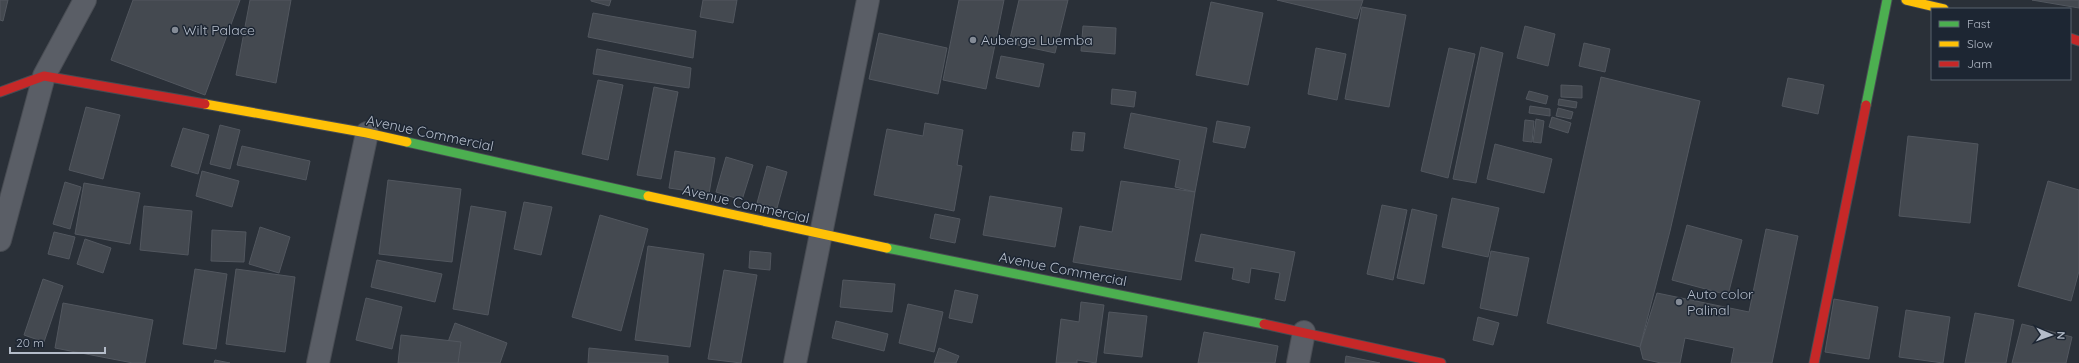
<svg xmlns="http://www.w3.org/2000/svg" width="2079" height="363" viewBox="0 0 2079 363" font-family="Quicksand,sans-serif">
  <rect width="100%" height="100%" fill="#2a3038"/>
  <g fill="#444950" stroke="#52575f">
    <path d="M0 0H8L3 21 0 20Z"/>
    <path d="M133 0H240L205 95 111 60Z"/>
    <path d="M250 0H291L276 83 236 75Z"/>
    <path d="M591 0H611L609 6 591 1Z"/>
    <path d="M703 0H737L733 23 700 17Z"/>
    <path d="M959 0H1004L986 89 943 80Z"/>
    <path d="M1019 0H1068L1055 53 1009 43Z"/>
    <path d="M1277 0H1363L1357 19Z"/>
    <path d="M2032 0H2079V8Z"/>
    <path d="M1211 2 1263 13 1248 85 1196 75Z"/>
    <path d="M1362 7 1406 15 1389 107 1345 99Z"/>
    <path d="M593 13 696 31 693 58 588 37Z"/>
    <path d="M1083 26 1116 28 1115 54 1081 51Z"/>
    <path d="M1525 26 1555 34 1548 66 1517 58Z"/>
    <path d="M879 33 947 48 938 94 869 79Z"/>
    <path d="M1584 43 1610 49 1605 72 1579 66Z"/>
    <path d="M1481 47 1503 53 1476 183 1453 179Z"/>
    <path d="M1316 48 1346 54 1337 100 1308 94Z"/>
    <path d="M1449 48 1475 54 1448 178 1421 171Z"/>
    <path d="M597 49 691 68 689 88 593 74Z"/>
    <path d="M1001 56 1044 64 1039 87 996 78Z"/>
    <path d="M1601 77 1700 101 1670 231 1640 347 1547 323Z"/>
    <path d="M1788 78 1824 85 1818 114 1782 106Z"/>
    <path d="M598 80 623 85 608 160 582 154Z"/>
    <path d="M1561 85 1582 86V98L1561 97Z"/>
    <path d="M654 87 678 92 661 179 637 175Z"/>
    <path d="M1112 89 1136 92 1134 107 1111 104Z"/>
    <path d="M1529 91 1548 96 1546 104 1526 99Z"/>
    <path d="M1559 99 1577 102 1576 108 1558 105Z"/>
    <path d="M1530 106 1550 109V116L1529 113Z"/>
    <path d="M86 107 120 115 103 179 69 170Z"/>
    <path d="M1558 108 1573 112 1571 119 1556 116Z"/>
    <path d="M1131 113 1207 128 1195 192 1175 187 1180 160 1124 148Z"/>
    <path d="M1552 117 1571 123 1568 133 1549 127Z"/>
    <path d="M1536 119 1544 121 1541 143 1533 142Z"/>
    <path d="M1525 120 1534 121 1532 142 1523 141Z"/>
    <path d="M1217 121 1250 127 1245 148 1213 142Z"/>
    <path d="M925 123 963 130 957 165 962 166 954 211 874 195 887 129 923 136Z"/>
    <path d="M220 125 240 130 230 169 210 164Z"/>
    <path d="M183 128 209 135 198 174 171 166Z"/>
    <path d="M1073 132 1085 133 1083 151 1071 150Z"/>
    <path d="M1908 136 1978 144 1970 223 1899 216Z"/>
    <path d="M1495 144 1552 159 1544 193 1487 179Z"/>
    <path d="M242 146 310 161 306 180 237 165Z"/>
    <path d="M675 151 715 158 709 194 669 188Z"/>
    <path d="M726 157 753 165 742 200 716 192Z"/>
    <path d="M767 166 787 172 777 208 757 203Z"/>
    <path d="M202 171 239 181 232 207 196 196Z"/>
    <path d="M388 180 461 189 452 262 379 254Z"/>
    <path d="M1121 181 1195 192 1181 280 1073 262 1080 226 1112 232Z"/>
    <path d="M2048 181 2079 190V271L2071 301 2018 286Z"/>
    <path d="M65 182 81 187 70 229 53 224Z"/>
    <path d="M84 183 140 193 130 244 75 234Z"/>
    <path d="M990 196 1062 208 1055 247 983 235Z"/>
    <path d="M1452 198 1499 208 1488 257 1442 247Z"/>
    <path d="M524 202 552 207 541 255 514 249Z"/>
    <path d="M1382 205 1407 210 1393 280 1367 274Z"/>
    <path d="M144 206 192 211 188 255 140 250Z"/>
    <path d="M471 206 506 212 488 315 453 309Z"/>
    <path d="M1412 209 1437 215 1424 284 1397 278Z"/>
    <path d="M935 214 960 219 955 243 930 238Z"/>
    <path d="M600 215 648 229 621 331 572 317Z"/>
    <path d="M1687 225 1742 240 1728 295 1672 280Z"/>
    <path d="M260 227 290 237 279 273 249 264Z"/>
    <path d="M1766 229 1798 236 1772 363H1731L1734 348 1685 338 1680 363H1661L1643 359 1640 347 1657 293 1749 312Z"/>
    <path d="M212 230 246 232 244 262 211 261Z"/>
    <path d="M54 232 75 237 69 259 48 254Z"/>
    <path d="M1201 234 1295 252 1285 301 1275 299 1280 273 1251 268 1249 283 1232 279 1234 268 1195 261Z"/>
    <path d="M85 239 111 248 103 273 77 264Z"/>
    <path d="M648 246 704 254 690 347 635 340Z"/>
    <path d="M750 251 771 253 770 270 749 268Z"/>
    <path d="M1491 251 1529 258 1517 316 1480 308Z"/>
    <path d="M377 260 442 274 435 302 371 287Z"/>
    <path d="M195 269 227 274 216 349 183 344Z"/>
    <path d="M236 269 295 277 285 352 226 344Z"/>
    <path d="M724 270 757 275 741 363 708 359Z"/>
    <path d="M43 279 63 286 44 342 24 335Z"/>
    <path d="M843 280 895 284 892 312 840 307Z"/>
    <path d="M955 290 978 295 972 323 949 318Z"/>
    <path d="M366 298 402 307 392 349 356 340Z"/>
    <path d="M1834 299 1878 307 1869 359 1825 352Z"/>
    <path d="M1081 302 1104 305 1096 363 1077 360V363H1056L1061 319 1079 322Z"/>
    <path d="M63 303 153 320 145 363H133L55 348Z"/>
    <path d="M908 304 943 312 934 352 899 343Z"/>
    <path d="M1906 310 1950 317 1943 363 1899 357Z"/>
    <path d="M1109 312 1147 316 1142 357 1104 353Z"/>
    <path d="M1975 313 2014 320 2006 363H1965Z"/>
    <path d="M1478 317 1499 323 1493 345 1473 340Z"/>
    <path d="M836 321 888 334 884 351 832 338Z"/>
    <path d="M455 323 507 343 500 363H447L441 361Z"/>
    <path d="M2022 324 2072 337 2066 363H2012Z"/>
    <path d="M1204 332 1278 346 1275 363H1198Z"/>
    <path d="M401 335 461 342 458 363H398Z"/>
    <path d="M589 348 668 356V363H588Z"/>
    <path d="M939 348 959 356 956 363H934Z"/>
    <path d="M1346 356 1380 363H1345Z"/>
    <path d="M215 360 230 363H214Z"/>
  </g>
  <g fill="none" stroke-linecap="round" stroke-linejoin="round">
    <g stroke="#484c53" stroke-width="24">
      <g id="street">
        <path d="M0 240 44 76 85 0"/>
        <path d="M318 363 367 133"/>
        <path d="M795 363 868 0"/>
        <path d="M1298 363 1304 332"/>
      </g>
    </g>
    <g stroke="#484c53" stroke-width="11">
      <g id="fast">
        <path d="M1866 105 1887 0"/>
        <path d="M407 142 648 196"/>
        <path d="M887 248 1264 324"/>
      </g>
    </g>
    <g stroke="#484c53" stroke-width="11">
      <g id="slow">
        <path d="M1906 0 1944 9"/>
        <path d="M205 104 367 133 407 142"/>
        <path d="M648 196 887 248"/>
      </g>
    </g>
    <g stroke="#484c53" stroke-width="11">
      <g id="jam">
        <path d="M2070 38 2079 41"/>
        <path d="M0 92 44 76 205 104"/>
        <path d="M1264 324 1441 363"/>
        <path d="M1814 363 1866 105"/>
      </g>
    </g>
    <use href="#street" stroke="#5a5e66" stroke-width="22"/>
    <use href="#fast" stroke="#4caf50" stroke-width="9"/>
    <use href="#slow" stroke="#ffc107" stroke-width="9"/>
    <use href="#jam" stroke="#c62828" stroke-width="9"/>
  </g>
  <g fill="#848b96" stroke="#1d2633" stroke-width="1.5">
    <circle cx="175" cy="30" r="4"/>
    <circle cx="973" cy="40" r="4"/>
    <circle cx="1679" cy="302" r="4"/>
  </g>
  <g text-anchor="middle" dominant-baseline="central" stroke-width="3" stroke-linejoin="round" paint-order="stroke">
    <g font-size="14" fill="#b4bcc9" stroke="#1d2633" text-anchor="start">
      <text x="183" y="30">Wilt Palace</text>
      <text x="981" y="40">Auberge Luemba</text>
      <text x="1687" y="294">Auto color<tspan x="1687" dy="16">Palinal</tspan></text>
    </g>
    <g font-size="14" fill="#b4bcc9" stroke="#1d2633">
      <text transform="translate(430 133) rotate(12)">Avenue Commercial</text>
      <text transform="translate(746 204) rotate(13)">Avenue Commercial</text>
      <text transform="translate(1063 269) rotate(11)">Avenue Commercial</text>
    </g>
  </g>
  <rect x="1931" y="8" width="140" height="72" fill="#1d2633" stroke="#59626f"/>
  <rect x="1939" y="21" width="20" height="6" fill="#4caf50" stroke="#59626f"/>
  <text x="1967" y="28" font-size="12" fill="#b4bcc9">Fast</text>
  <rect x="1939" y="41" width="20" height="6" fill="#ffc107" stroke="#59626f"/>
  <text x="1967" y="48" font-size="12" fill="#b4bcc9">Slow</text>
  <rect x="1939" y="61" width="20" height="6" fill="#c62828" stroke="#59626f"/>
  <text x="1967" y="68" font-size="12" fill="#b4bcc9">Jam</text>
  <g transform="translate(2051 335) rotate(92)" stroke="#1d2633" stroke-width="3" paint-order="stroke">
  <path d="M0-3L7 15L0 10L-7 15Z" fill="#b4bcc9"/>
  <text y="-6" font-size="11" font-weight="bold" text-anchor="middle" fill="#b4bcc9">N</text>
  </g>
  <path d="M10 347v6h95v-6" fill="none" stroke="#b4bcc9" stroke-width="2"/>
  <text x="16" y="347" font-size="12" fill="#b4bcc9" stroke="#1d2633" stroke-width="3" paint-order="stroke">20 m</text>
</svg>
